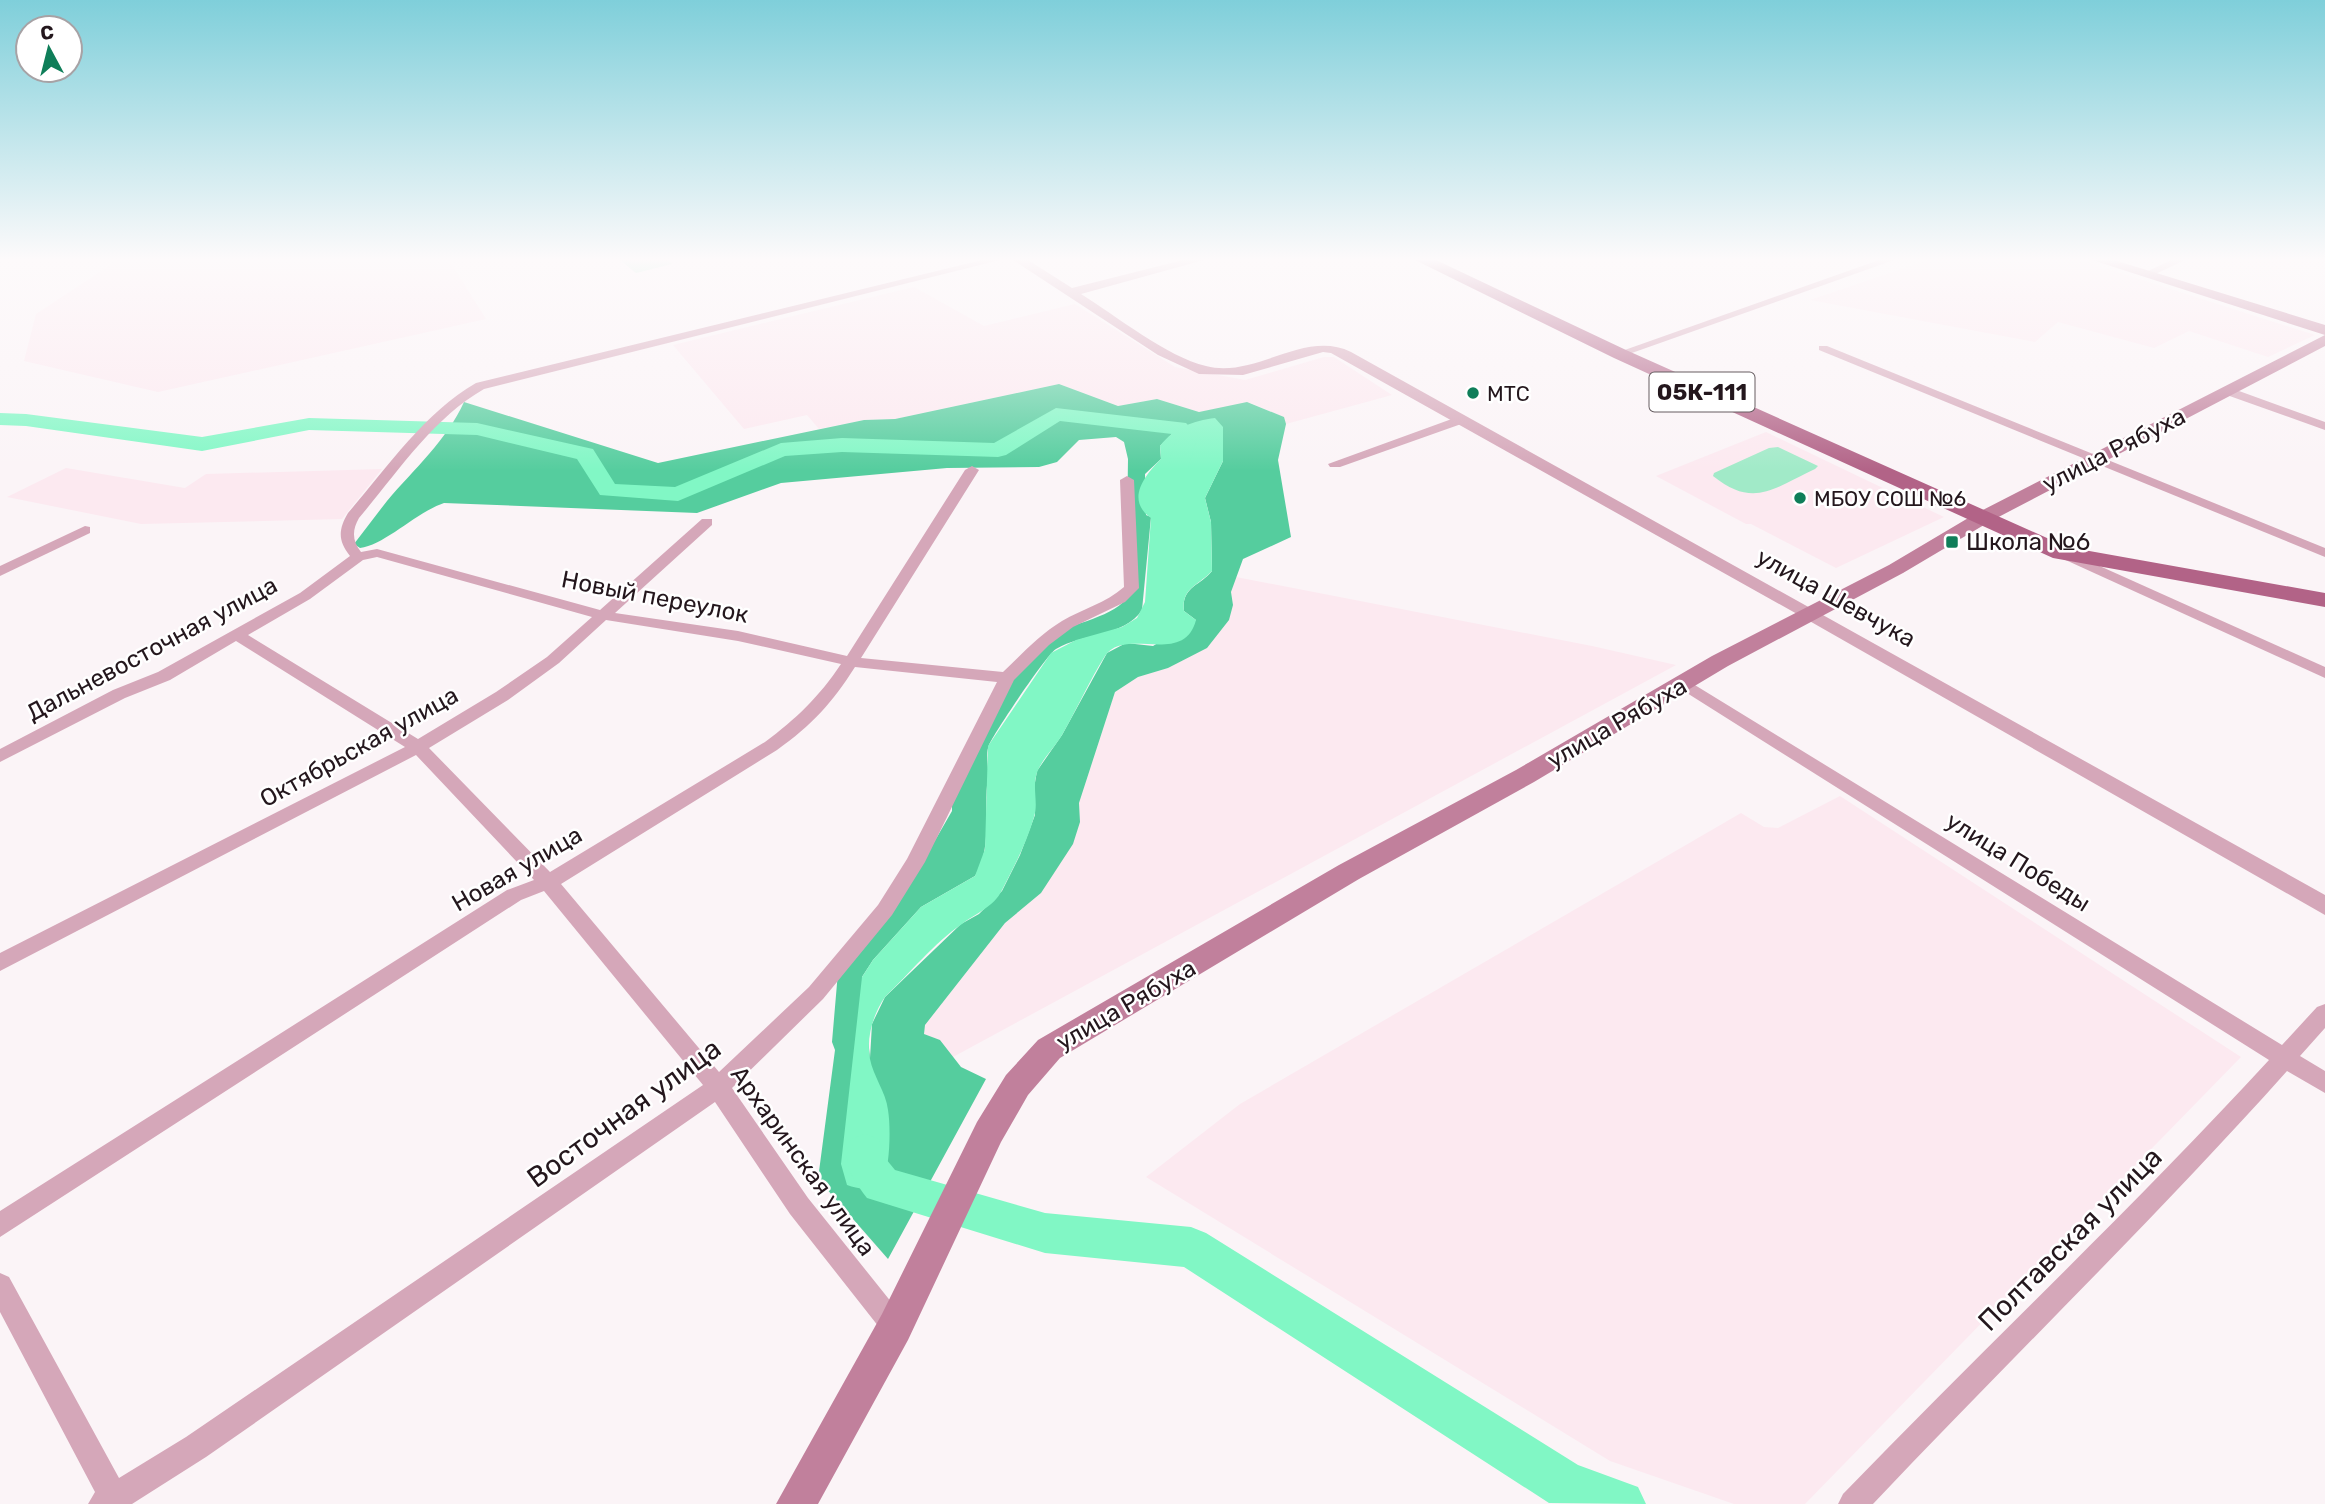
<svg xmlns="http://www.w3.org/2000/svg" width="2325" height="1504" viewBox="0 0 2325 1504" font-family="Rubik,sans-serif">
  <rect width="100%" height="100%" fill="#fbf4f7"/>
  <g fill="#fce9f0">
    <path d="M118 260H449L486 319 158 392 24 361 36 314Z"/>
    <path d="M1928 260H2080L2315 335 2268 357 2189 331 2154 348 2058 322 2035 342 1810 300Z"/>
    <path d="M914 287 984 326 1075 304 1175 367 1245 380 1324 357H1334L1392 395 1286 424 1283 417 1251 403 1199 412 1157 399 1118 406 1059 384 895 419 864 420 819 429 807 415 744 429 673 345Z"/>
    <path d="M1766 432 1864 479 1944 517 1836 568 1751 524H1746L1656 476Z"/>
    <path d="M66 468 185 488 206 474 382 469 342 519 141 524 7 497Z"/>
    <path d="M1236 577 1592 646 1676 665 953 1057 940 1040 923 1034 925 1025 1005 923 1041 893 1080 822 1079 803 1115 692 1138 677 1168 668 1233 605 1231 592Z"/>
    <path d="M1840 796 2241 1057 1805 1504H1734L1610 1461 1146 1177 1240 1104 1741 813 1764 827 1778 828Z"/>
  </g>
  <g fill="#a1eac8">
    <path d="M620 260H668L672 264 636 273Z"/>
    <path d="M1778 447 1818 466 1815 469C1774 488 1754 509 1713 476L1714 473 1769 448Z"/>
  </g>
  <path fill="#55cd9e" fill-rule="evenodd" d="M1059 384 1118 406 1157 399 1199 412 1247 402 1284 417 1286 424 1278 460 1291 537 1243 559 1231 592 1233 605 1229 620 1207 648 1168 668 1138 677 1115 692 1079 803 1080 822 1073 844 1041 893 1005 923 925 1025 924 1034 940 1040 961 1067 986 1079 888 1259 818 1179 835 1050 832 1042 838 972 903 896 952 811V805C972 760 1004 670 1041 641 1064 624 1111 619 1126 599L1128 459 1124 442 1116 437 1079 440 1057 462 1039 467 947 468 781 483 697 513 444 503C415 513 385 545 360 548L354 544C365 530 376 515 387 501 414 469 447 440 464 402L658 463 864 420 895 419ZM1178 428 1223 461 1205 498 1211 522 1212 571C1200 586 1181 587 1184 611L1196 620 1153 646 1126 643 1107 653 1062 735 1037 771 1034 788 1035 815 1020 855 1002 891 979 914 961 924 885 997 872 1024 870 1058 862 977 873 960 921 907 975 876C993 849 983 808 988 777 989 767 985 754 989 745 994 733 1047 654 1056 649 1083 633 1124 637 1142 610L1151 517 1146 515 1145 474 1161 459 1160 446Z"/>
  <path fill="#81f7c5" d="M1215 418 1223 427V461L1205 498 1211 522 1212 571C1199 585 1181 588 1184 611L1196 620C1184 667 1125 626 1105 656 1089 681 1077 709 1062 735 1055 747 1044 757 1038 770 1031 786 1039 802 1034 817 1027 842 1014 867 1002 890 994 907 976 913 962 924 935 942 909 974 885 997 873 1014 866 1038 870 1059 873 1076 886 1092 888 1110 891 1128 890 1168 882 1185 869 1189 860 1190 847 1185L841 1164 862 977 873 960 921 907 975 876 985 849 988 746 1051 653 1076 640 1122 627 1137 618 1145 602 1151 518C1125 500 1145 475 1161 459L1160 446C1175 427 1193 421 1215 418Z"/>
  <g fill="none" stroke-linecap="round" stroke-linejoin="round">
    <g fill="#81f7c5" fill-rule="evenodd">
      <path d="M1056 408 1186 423 1198 435 1188 468H1172L1169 463 1176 437 1172 434 1060 421 1006 455 998 457 842 452 785 456 678 501 600 495 577 459 477 435 309 430 202 451 26 426 0 425V413L26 414 202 437 309 418 477 423 593 449 615 484 675 487 781 443 842 438 994 443Z"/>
      <path d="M865 1134 879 1139 886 1159 895 1170 1045 1213 1191 1227 1206 1233 1578 1465 1638 1487 1646 1504 1549 1503 1184 1267 1045 1253 867 1198C853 1179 840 1163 851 1139Z"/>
    </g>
    <g fill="#d5a7b9" fill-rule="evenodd">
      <path d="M982 260H1000L484 389C433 418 397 473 359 518 352 530 352 541 361 552L377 549 600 610 702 519H712V525L615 613 738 631 847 656 965 470 972 466 979 470 861 658 1003 672C1022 654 1039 635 1062 621 1082 609 1106 603 1124 587L1120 480 1127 476 1134 480 1139 588 1125 602 1073 627 1049 645 1014 680 925 862 892 915 823 999 732 1088 808 1198 904 1318 908 1327 904 1336 895 1340 886 1336 790 1214 715 1102 206 1457 132 1504H88L95 1492 0 1312V1273L9 1277 119 1478 186 1437 703 1085 544 891 521 900 0 1237V1211L507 890 534 880 416 755 0 971V953L405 747 236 641 170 680 125 698 0 762V749L113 690 158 672 300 593 350 556C338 541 338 530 348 513 387 468 424 413 476 383ZM377 557 592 617 547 657 496 692 418 739 248 635 310 599 363 560ZM606 620 738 641 841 664C819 697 796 719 765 742L550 872 429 748 508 700 559 663ZM855 667 997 682 907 859 878 905 809 987 719 1072 561 884 777 750C812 725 832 703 855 667Z"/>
      <path d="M1879 260H1894L1629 354 1619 352Z"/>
      <path d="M2171 260H2185L2149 277 2140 275Z"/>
      <path d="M1819 346H1827L2325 548V557L1819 350Z"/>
      <path d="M2228 387 2325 422V430L2224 394 2222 391Z"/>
      <path d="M1460 416 1466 420 1464 423 1340 467H1330L1328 464Z"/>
      <path d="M85 526 90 527V533L0 576V566Z"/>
      <path d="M2064 550 2325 667V678L2059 557 2057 554Z"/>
      <path d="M1685 679 2282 1045 2317 1007 2325 1004V1028L2300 1056 2325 1071V1093L2287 1071C2154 1220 2010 1359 1873 1504H1838L1843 1494C1984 1348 2132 1209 2269 1060L1679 688 1677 684Z"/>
    </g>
    <path fill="#d5a7b9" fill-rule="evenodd" d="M1013 260H1028L1072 288 1183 260H1204L1081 294C1115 315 1167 357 1206 366 1255 379 1304 329 1351 352L2325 895V915L1806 619 1331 353 1323 352 1243 375 1199 374 1158 355Z"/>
    <g fill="#c1809c" fill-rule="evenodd">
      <path d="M2092 260H2114L2325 325V335Z"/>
      <path d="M2325 335V346L1989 522 1903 573 1728 666 1534 782 1359 879 1060 1058 1028 1095 1001 1142 908 1340 818 1504H776L882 1314 977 1122 1006 1075 1038 1040 1339 865 1516 770 1712 656 1889 565 1975 514Z"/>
    </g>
    <path fill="#b26387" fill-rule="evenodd" d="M1415 260H1436L1626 350 2067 547 2325 593V607L2053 558 1614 358Z"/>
  </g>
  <linearGradient id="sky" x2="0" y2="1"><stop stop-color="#7fcfda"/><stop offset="0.55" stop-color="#fdfafb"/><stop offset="1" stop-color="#fdfafb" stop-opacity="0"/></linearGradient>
  <rect width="2325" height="471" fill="url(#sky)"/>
  <g fill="#0f7e59" stroke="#fff" stroke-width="2.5">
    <circle cx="1473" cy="393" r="7"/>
    <circle cx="1800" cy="498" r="7"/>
    <rect x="1945" y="535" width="14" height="14" rx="3.5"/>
  </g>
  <g text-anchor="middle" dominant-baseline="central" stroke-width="5" stroke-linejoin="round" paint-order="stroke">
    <g font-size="21" fill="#24171d" stroke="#fff" text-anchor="start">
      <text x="1487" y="393">МТС</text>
      <text x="1814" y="498">МБОУ СОШ №6</text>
    </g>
    <rect fill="#fff" stroke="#665d61" stroke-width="2" x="1649.5" y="372.5" width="105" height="39" rx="5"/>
    <g font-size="23" font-weight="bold" fill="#24171d">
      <text x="1702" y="392">05К-111</text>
    </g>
    <g font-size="24" fill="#24171d" stroke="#fff">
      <text transform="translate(2114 450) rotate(-27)">улица Рябуха</text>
      <text transform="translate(655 597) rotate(11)">Новый переулок</text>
      <text transform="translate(1836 598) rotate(29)">улица Шевчука</text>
      <text transform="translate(152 649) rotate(-28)">Дальневосточная улица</text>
      <text transform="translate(1617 723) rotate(-30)">улица Рябуха</text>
      <text transform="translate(359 747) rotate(-29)">Октябрьская улица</text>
      <text transform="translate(2018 862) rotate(32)">улица Победы</text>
      <text transform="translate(517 869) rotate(-30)">Новая улица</text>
      <text transform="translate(1126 1005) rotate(-30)">улица Рябуха</text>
      <text transform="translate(803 1161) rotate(54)">Архаринская улица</text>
    </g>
    <g font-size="24" fill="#24171d" stroke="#fff" text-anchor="start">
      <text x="1966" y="542">Школа №6</text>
    </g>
    <g font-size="28" fill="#24171d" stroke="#fff">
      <text transform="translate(624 1113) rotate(-36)">Восточная улица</text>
      <text transform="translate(2070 1239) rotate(-45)">Полтавская улица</text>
    </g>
  </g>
  <g transform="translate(49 49) rotate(353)"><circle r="33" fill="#ffffff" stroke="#a7a2a5" stroke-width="2"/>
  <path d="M0-5L12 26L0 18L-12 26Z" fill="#0f7e59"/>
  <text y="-10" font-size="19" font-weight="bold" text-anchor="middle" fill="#24171d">С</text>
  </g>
</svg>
